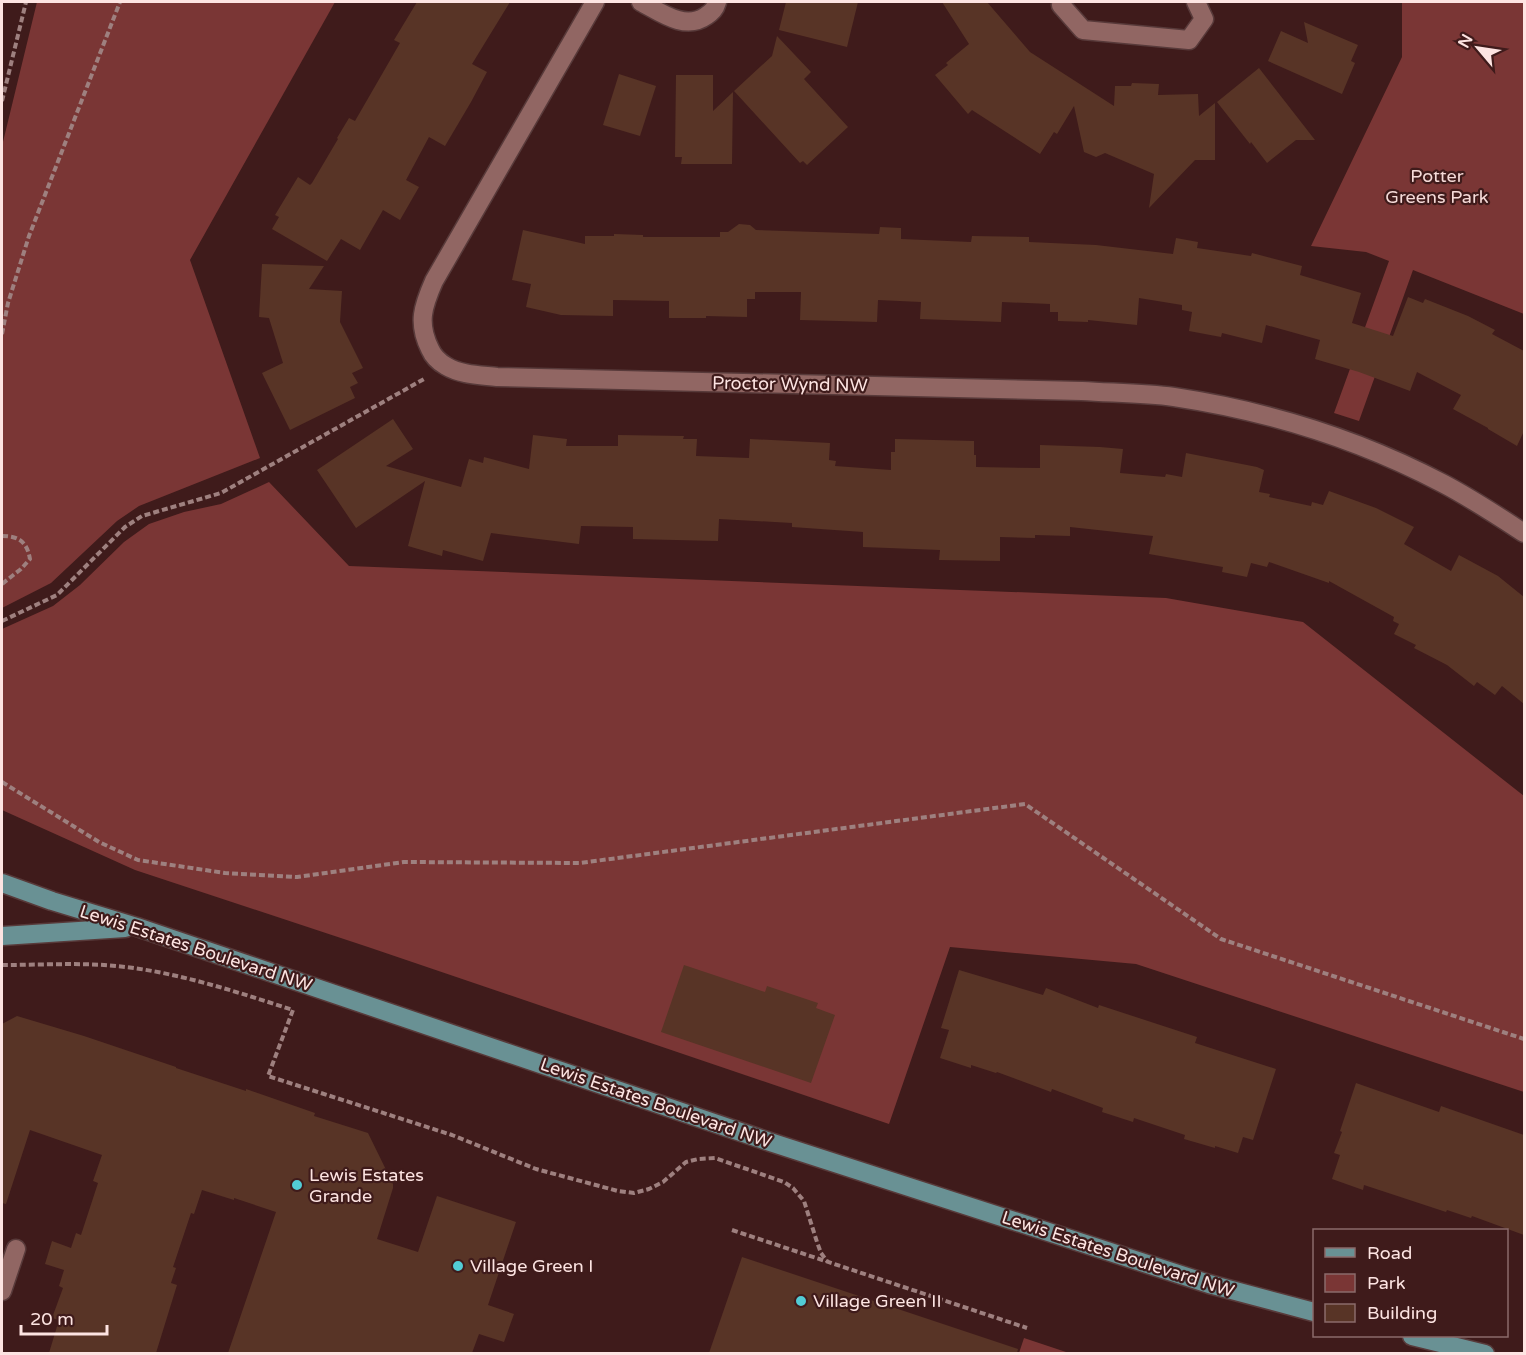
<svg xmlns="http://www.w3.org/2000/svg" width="1526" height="1355" viewBox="0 0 1526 1355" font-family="'Varela Round',sans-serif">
  <rect width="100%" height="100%" fill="#3f1b1b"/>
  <g fill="#7a3635">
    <path d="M37 2H335L190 260 260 458 139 506 117 521 51 583 2 608V146Z"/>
    <path d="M1402 2H1524V314L1413 270 1359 421 1334 413 1389 261 1366 252 1311 246 1402 57Z"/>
    <path d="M269 482 349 566 1166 598 1303 622 1524 796V1092L1136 964 950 947 889 1124 368 947 135 870 2 810V629L53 606 80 585 124 542 149 524 184 512 221 504Z"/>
    <path d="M1024 1338 1069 1353H1019Z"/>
  </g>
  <g fill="#583426">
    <path d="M417 2H510L472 64 487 72 471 102 445 146 429 137 406 180 419 187 400 220 383 210 360 250 341 239 327 261 272 229 279 217 275 215 298 177 310 185 312 183 338 139 337 138 349 118 355 121 400 43 394 40Z"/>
    <path d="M786 2H858L847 47 779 30Z"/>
    <path d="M942 2H987L1030 52 1114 106 1115 86H1131L1132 83 1159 84 1158 95 1198 94 1199 116 1215 103V160H1195L1149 208 1154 174 1105 153 1096 157 1084 152 1074 106 1057 134 1054 132 1040 154 972 110 968 114 935 75 948 65 946 63 969 44Z"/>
    <path d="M1304 22 1358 45 1351 61 1355 63 1342 94 1268 61 1281 31 1308 43Z"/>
    <path d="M777 36 811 72 804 79 848 127 807 165 803 161 800 163 734 91 772 56Z"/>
    <path d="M1259 68 1315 140H1296L1267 163 1251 142 1250 144 1217 102Z"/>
    <path d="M619 74 656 86 640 136 603 125Z"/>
    <path d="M676 75H713V111L733 92 732 164H681L682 157H675Z"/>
    <path d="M739 224 750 225 756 230 879 234 880 227 901 228V239L971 242 972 236 1029 237V242L1096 245 1173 254 1176 238 1198 242 1197 248 1251 256 1252 253 1302 266 1300 275 1361 293 1352 323 1393 336 1408 297 1423 303 1425 299 1468 316 1495 330 1492 334 1524 351V431L1517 446 1488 429V428L1453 409 1461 395 1417 372 1410 391 1359 372 1315 359 1320 340 1266 325 1262 343 1222 333 1221 337 1189 331 1192 312 1182 310V305L1139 298 1137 325 1088 320V322L1058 321V312H1050V304L1002 302 1001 322 920 319 921 302 878 300 877 322 800 320 801 292H755V299H747V317L706 316V318H669V301L613 300V316L561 315 526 307 531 284 512 280 523 230 585 244V236H614V234L643 235V237H720V232H728Z"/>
    <path d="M262 264 324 266 309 289 342 291 340 322 363 368 352 373 358 383 350 387 355 398 290 430 262 373 283 363 269 318 259 317Z"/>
    <path d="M393 419 413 449 386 466 461 487 469 459 483 463 484 457 529 469 533 435 567 439 566 446H618V435L684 436 683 439H697L696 456 749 458 750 439 830 443 829 460 836 461 835 466 891 470V452H895V439L974 441V455H976V467L1040 468V445L1100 447 1123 449 1120 473 1165 477 1166 474 1182 477 1186 453 1257 467 1264 470 1259 492 1270 494 1269 497 1311 506 1312 502 1323 505 1329 491 1376 508 1414 527 1404 544 1451 571 1459 555 1498 576 1524 597V704L1502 686 1495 695 1477 682 1474 686 1447 665 1414 648 1416 645 1394 634 1399 624 1393 621 1394 617 1329 581V583L1269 562 1267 567 1251 563 1247 577 1222 572 1223 567 1149 554 1153 536 1070 527V536L1035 535V538L1000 537V561L939 560 940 550 863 547V532L792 527V523L719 519 718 541 633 539V527L581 526 579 544 491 533 483 561 443 550 442 556 408 546 425 481 356 528 317 470Z"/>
    <path d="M684 965 765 992 767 986 818 1003 816 1008 835 1015 811 1083 661 1032Z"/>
    <path d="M959 970 1043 995 1046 988 1098 1008 1099 1005 1197 1037 1195 1043 1276 1069 1253 1140 1243 1137 1238 1153 1215 1146V1148L1184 1139 1185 1135 1134 1118 1133 1122 1102 1112 1103 1108 1052 1089 1051 1092 997 1072 996 1073 971 1065V1068L940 1058 949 1030 941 1028Z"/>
    <path d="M17 1016 84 1036 176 1067V1068L246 1091V1089L315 1113 314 1116 368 1133 393 1184V1188L377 1239 418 1252 437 1196 516 1222 488 1305 514 1314 504 1342 479 1334 472 1353H228L276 1212 234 1198V1200L202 1190 194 1214 191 1213 173 1267 176 1268 171 1283 177 1285 156 1353H49L59 1320 52 1318 63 1288 59 1286 64 1270 45 1264 52 1241 71 1248 76 1233 81 1235 98 1183 93 1181 102 1155 30 1130 6 1204 2 1203V1024Z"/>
    <path d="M1356 1083 1439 1112 1441 1106 1524 1135V1235L1472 1216 1471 1218 1447 1210 1446 1212 1364 1185 1363 1190 1332 1179 1340 1155 1334 1153 1342 1132 1340 1131Z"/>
    <path d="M742 1257 1018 1349 1017 1353H709Z"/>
  </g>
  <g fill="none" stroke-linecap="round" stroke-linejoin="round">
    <g stroke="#583a3a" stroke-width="21">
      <g id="minor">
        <path d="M595 2 434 281C423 306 417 323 430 349 433 356 439 362 446 366 461 375 480 375 497 377L1082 391C1112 393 1144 393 1174 397 1267 411 1358 439 1442 483 1471 498 1498 516 1524 533"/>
        <path d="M641 2C660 12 685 31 706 16 712 12 715 9 717 2"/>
        <path d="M1062 2 1061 5 1083 30 1189 40 1204 19 1196 2"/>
        <path d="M2 1291 16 1249"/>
      </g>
    </g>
    <g stroke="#583a3a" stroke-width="21">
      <g id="major">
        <path d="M2 883 52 901 137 927 770 1142 1209 1284 1314 1312"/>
        <path d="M2 936 125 928"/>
        <path d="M1412 1336 1485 1354"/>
      </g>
    </g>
    <g stroke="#9e807f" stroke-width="4" stroke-dasharray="6 3" stroke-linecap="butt">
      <path d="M2 101 26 2"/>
      <path d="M2 334 8 303 29 236 120 2"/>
      <path d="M2 536C19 536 27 542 30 559L21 569 2 584"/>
      <path d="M2 621 57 595 125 527 142 516 221 493 424 379"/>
      <path d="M2 782 99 842 138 860 225 873 297 877 404 862 580 863 1025 804 1221 939 1524 1039"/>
      <path d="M2 965C35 965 70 963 104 965 168 969 231 990 293 1010L268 1076 452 1135 536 1169 618 1191 634 1193 649 1189 663 1182 686 1162 698 1159 715 1158 784 1182 793 1188 804 1201 817 1242 821 1253 827 1261"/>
      <path d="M732 1230 1027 1328"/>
    </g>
    <use href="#minor" stroke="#916663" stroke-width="18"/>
    <use href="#major" stroke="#699194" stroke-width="18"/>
  </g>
  <g fill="#52ccd5" stroke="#3f1b1b" stroke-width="2">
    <circle cx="297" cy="1185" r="6"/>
    <circle cx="458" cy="1266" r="6"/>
    <circle cx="801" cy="1301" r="6"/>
  </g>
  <g text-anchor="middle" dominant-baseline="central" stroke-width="4.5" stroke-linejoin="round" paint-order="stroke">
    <g font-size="18" fill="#f6dbd9" stroke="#3f1b1b">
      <text x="1437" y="176">Potter<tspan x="1437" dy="21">Greens Park</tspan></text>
    </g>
    <g font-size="18" fill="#fde4e2" stroke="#3f1b1b">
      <text transform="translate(790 384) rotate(1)">Proctor Wynd NW</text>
      <text transform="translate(196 948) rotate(18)">Lewis Estates Boulevard NW</text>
      <text transform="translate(656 1103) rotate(19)">Lewis Estates Boulevard NW</text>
      <text transform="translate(1118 1254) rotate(18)">Lewis Estates Boulevard NW</text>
    </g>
    <g font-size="18" fill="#fde4e2" stroke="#3f1b1b" text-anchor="start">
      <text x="309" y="1175">Lewis Estates<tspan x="309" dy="21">Grande</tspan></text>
      <text x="470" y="1266">Village Green I</text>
      <text x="813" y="1301">Village Green II</text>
    </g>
  </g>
  <rect width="1526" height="1355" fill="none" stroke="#fde4e2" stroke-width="6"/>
  <rect x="1313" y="1229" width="195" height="108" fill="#3f1b1b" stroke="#8b6b6b" stroke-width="1.5"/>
  <rect x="1325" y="1248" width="30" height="9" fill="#699194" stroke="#8b6b6b" stroke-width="1.5"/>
  <text x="1367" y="1259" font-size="18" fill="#fde4e2">Road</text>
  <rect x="1325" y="1274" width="30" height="18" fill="#7a3635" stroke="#8b6b6b" stroke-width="1.5"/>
  <text x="1367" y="1289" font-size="18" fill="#fde4e2">Park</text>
  <rect x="1325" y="1304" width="30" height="18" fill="#583426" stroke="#8b6b6b" stroke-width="1.5"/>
  <text x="1367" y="1319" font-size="18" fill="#fde4e2">Building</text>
  <g transform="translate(1478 48) rotate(299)" stroke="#3f1b1b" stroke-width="4.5" paint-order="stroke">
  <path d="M0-4.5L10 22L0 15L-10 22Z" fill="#fde4e2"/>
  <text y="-9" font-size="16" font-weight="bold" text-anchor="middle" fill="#fde4e2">N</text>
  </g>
  <path d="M21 1325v9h86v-9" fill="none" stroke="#fde4e2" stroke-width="3"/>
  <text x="30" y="1325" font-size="18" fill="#fde4e2" stroke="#3f1b1b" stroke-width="4.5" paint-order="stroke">20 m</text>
</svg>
